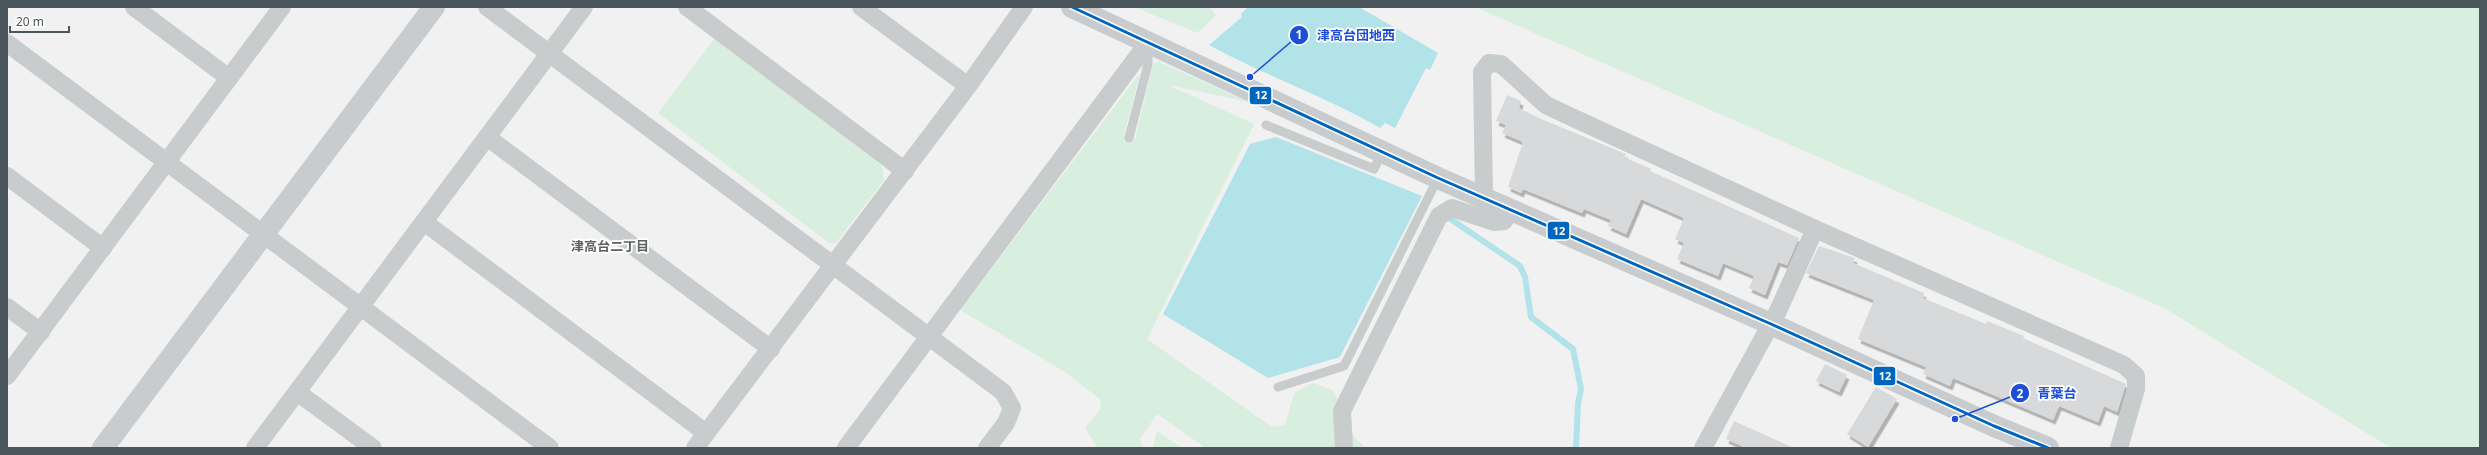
<svg xmlns="http://www.w3.org/2000/svg" width="2487" height="455" viewBox="0 0 2487 455" font-family="'Noto Sans','Noto Sans JP',sans-serif">
  <defs>
    <filter id="shadow"><feDropShadow dx="2.5" dy="4.5" stdDeviation="0" flood-color="#0004"/></filter>
  </defs>
  <rect width="100%" height="100%" fill="#f1f1f1"/>
  <g fill="#d8eede">
    <path d="M1134 7H1209L1216 15 1198 33Z"/>
    <path d="M1475 7H2480V448H2391L2166 309Z"/>
    <path d="M715 38 882 166 884 180 836 243H829L658 113Z"/>
    <path d="M1159 62 1249 102 1168 85 1254 124 1147 339 1272 427 1285 425 1294 393 1313 383 1333 390 1355 438 1366 448H1206L1157 414 1140 439 1143 448H1097L1085 428 1101 408 1100 399 1065 372 960 310 1140 73 1124 136 1135 139 1153 64Z"/>
    <path d="M1157 431 1182 448H1153Z"/>
  </g>
  <g fill="#b1e3e8">
    <path d="M1248 7H1359L1438 53 1430 70 1426 68 1395 128 1385 123 1380 128C1326 96 1265 76 1209 45L1242 17 1241 14Z"/>
    <path d="M1276 137 1422 196 1340 357 1268 378 1163 314 1250 144Z"/>
  </g>
  <g fill="none" stroke-linecap="round" stroke-linejoin="round">
    <path stroke="#b1e3e8" stroke-width="6" d="M1452 220 1520 266 1525 277 1531 317 1573 349 1581 389 1578 403 1576 448"/>
  </g>
  <g fill="#d7d9da" filter="url(#shadow)">
    <path d="M1507 95 1521 101 1519 108 1541 119 1626 154 1624 157 1651 169 1650 171 1799 238 1787 265 1778 262 1765 295 1749 288 1754 276 1723 263 1718 276 1677 259 1684 243 1675 239 1684 218 1641 199 1626 234 1608 226 1611 220 1584 209 1582 213 1523 189 1521 193 1508 187 1523 142 1502 133 1506 125 1496 121Z"/>
    <path d="M1819 246 1855 258 1853 263 1924 293 1923 298 1986 324 1987 321 2024 336 2023 338 2126 384 2117 412 2104 406 2098 422 2059 406 2053 420 1953 378 1950 386 1923 374 1926 367 1858 339 1874 300 1806 273Z"/>
    <path d="M1825 364 1847 375 1839 392 1816 381Z"/>
    <path d="M1876 387 1897 399 1868 447 1847 434Z"/>
    <path d="M1734 421 1794 448H1746L1726 439Z"/>
  </g>
  <g fill="none" stroke-linecap="round" stroke-linejoin="round">
    <g stroke="#c9cccc" stroke-width="9">
      <path d="M1266 125 1374 169 1382 152"/>
      <path d="M1129 138 1148 64V47"/>
      <path d="M1278 387 1344 366 1438 178"/>
    </g>
    <g stroke="#c9cccc" stroke-width="18">
      <path d="M134 7 229 78"/>
      <path d="M487 7 1003 392 1012 408 1006 423 987 448"/>
      <path d="M687 7 905 171"/>
      <path d="M861 7 968 86"/>
      <path d="M7 43 550 448"/>
      <path d="M487 137 771 349"/>
      <path d="M7 176 103 248"/>
      <path d="M1484 197 1482 72 1489 63 1501 64 1546 105 1567 115 1815 229 2124 365 2136 376V389L2119 448"/>
      <path d="M424 222 706 433"/>
      <path d="M7 307 41 332"/>
      <path d="M7 376 282 7"/>
      <path d="M297 392 373 448"/>
      <path d="M255 448 584 7"/>
      <path d="M695 448 968 86 1024 7"/>
      <path d="M846 448 1147 44"/>
      <path d="M1344 448 1342 411 1439 216 1452 208 1494 222 1504 221 1511 209"/>
      <path d="M1703 448 1778 311 1815 229"/>
    </g>
    <g stroke="#c9ccce" stroke-width="22">
      <path d="M1072 7 1438 178 1771 324 1994 426 2048 448"/>
      <path d="M103 448 434 7"/>
    </g>
    <g stroke="#fff" stroke-width="6">
      <path id="bus-1" d="M1072 7 1438 178 1771 324 1994 426 2048 448"/>
    </g>
    <use href="#bus-1" stroke="#0065bd" stroke-width="3"/>
  </g>
  <g text-anchor="middle" dominant-baseline="central" stroke-width="3.5" stroke-linejoin="round" paint-order="stroke">
    <g font-size="13" font-weight="bold" fill="#5d6164" stroke="#fff">
      <text x="610" y="246">津高台二丁目</text>
    </g>
  </g>
  <path fill="none" stroke="#1d4ed8" stroke-width="1.5" d="M1250 77L1299 35M1955 419L2020 393"/>
  <g fill="#1d4ed8" stroke="#fff" stroke-width="1.5">
    <circle cx="1250" cy="77" r="4"/>
    <circle cx="1955" cy="419" r="4"/>
    <circle cx="1299" cy="35" r="10"/>
    <circle cx="2020" cy="393" r="10"/>
  </g>
  <g font-size="12" text-anchor="middle" font-weight="bold" fill="#fff">
    <text x="1299" y="39">1</text>
    <text x="2020" y="398">2</text>
  </g>
  <g font-size="13" text-anchor="middle" font-weight="bold" fill="#1d4ed8" stroke="#fff" stroke-width="3.5" stroke-linejoin="round" paint-order="stroke">
    <text x="1356" y="40">津高台団地西</text>
    <text x="2057" y="398">青葉台</text>
  </g>
  <g stroke="#fff" stroke-width="1.5">
    <rect x="1249" y="86" width="23" height="19" rx="4" fill="#0065bd"/>
    <rect x="1547" y="221" width="23" height="19" rx="4" fill="#0065bd"/>
    <rect x="1873" y="366" width="23" height="20" rx="4" fill="#0065bd"/>
  </g>
  <g font-size="11" text-anchor="middle" font-weight="bold" fill="#fff">
    <text x="1261" y="99">12</text>
    <text x="1559" y="235">12</text>
    <text x="1885" y="380">12</text>
  </g>
  <rect width="2487" height="455" fill="none" stroke="#4a555c" stroke-width="16"/>
  <path d="M10 26v6h59v-6" fill="none" stroke="#4a555c" stroke-width="2"/>
  <text x="16" y="26" font-size="12" fill="#4a555c" stroke="#ffffff" stroke-width="3" paint-order="stroke">20 m</text>
</svg>
